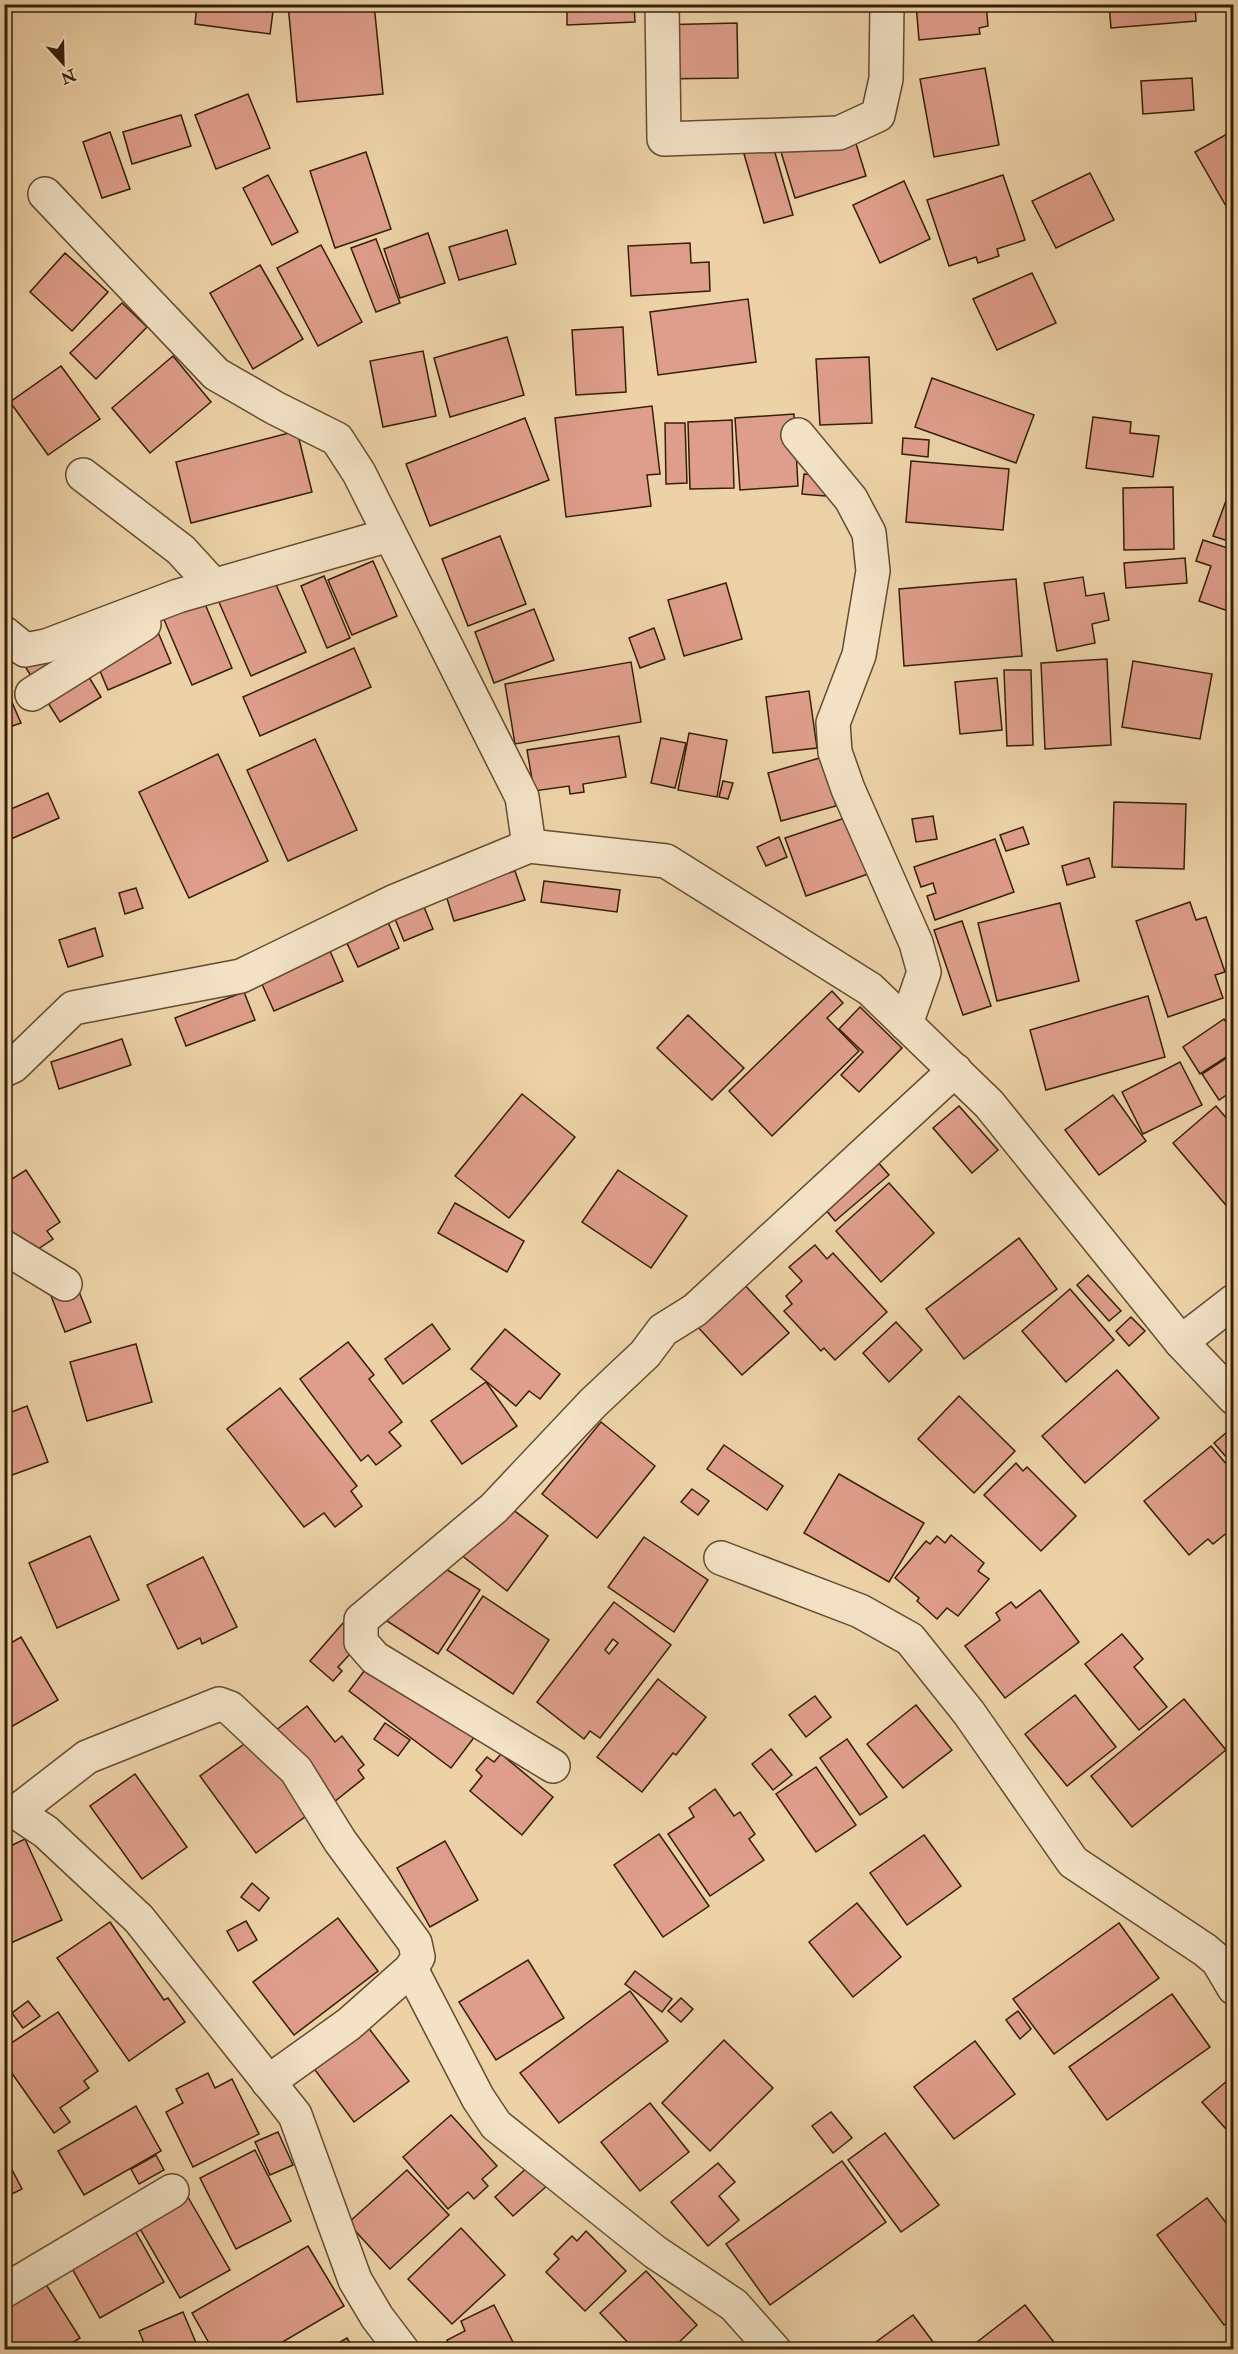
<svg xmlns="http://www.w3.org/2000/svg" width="1238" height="2354" viewBox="0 0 1238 2354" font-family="'IM FELL Double Pica',serif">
  <rect width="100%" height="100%" fill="#edd2a8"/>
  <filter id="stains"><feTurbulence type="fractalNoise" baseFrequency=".00333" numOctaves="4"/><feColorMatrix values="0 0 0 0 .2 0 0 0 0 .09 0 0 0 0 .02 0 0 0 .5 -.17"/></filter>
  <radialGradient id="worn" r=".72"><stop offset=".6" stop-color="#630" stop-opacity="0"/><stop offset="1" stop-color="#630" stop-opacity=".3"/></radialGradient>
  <g fill="#df9e8b" stroke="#351f08" stroke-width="1.5" fill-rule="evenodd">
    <path d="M4 4H10L11 18 4 19Z"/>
    <path d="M197 4H274L270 34 195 24Z"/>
    <path d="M288 4H374L383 94 297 102Z"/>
    <path d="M567 4H634L635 22 567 25Z"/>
    <path d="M916 4H986L988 26 979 28 980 34 919 40Z"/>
    <path d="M1109 4H1195L1196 21 1111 28Z"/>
    <path d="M737 23 738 78 656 79 655 25Z"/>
    <path d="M985 68 999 145 934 157 920 79Z"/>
    <path d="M1192 78 1194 110 1143 114 1141 81Z"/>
    <path d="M248 94 270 148 216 169 195 115Z"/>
    <path d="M181 115 191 146 132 164 123 132Z"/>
    <path d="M849 121 866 176 795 198 778 142Z"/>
    <path d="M1234 130V220L1195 152Z"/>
    <path d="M110 132 130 189 102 198 83 142Z"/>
    <path d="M773 146 793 215 764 223 744 154Z"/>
    <path d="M366 152 391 229 335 248 310 171Z"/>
    <path d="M1090 173 1114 220 1056 248 1032 201Z"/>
    <path d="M268 175 298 232 272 245 243 188Z"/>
    <path d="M1003 175 1025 240 997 249 999 256 978 263 976 257 949 266 927 200Z"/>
    <path d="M904 181 930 239 880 263 853 205Z"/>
    <path d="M507 230 516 264 459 280 449 247Z"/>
    <path d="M428 233 445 283 400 298 384 249Z"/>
    <path d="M376 239 400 303 376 312 351 248Z"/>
    <path d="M690 243 691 263 709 262 710 291 631 296 628 246Z"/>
    <path d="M321 245 362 322 318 346 277 268Z"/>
    <path d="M65 253 108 292 72 331 30 292Z"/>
    <path d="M260 265 303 339 253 369 210 293Z"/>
    <path d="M1032 273 1056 323 997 350 973 299Z"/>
    <path d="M748 299 756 362 658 375 650 312Z"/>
    <path d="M122 303 147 327 96 379 70 353Z"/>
    <path d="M623 327 626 392 576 395 572 330Z"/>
    <path d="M507 337 524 395 450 417 434 358Z"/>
    <path d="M423 351 436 416 383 427 370 361Z"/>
    <path d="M173 356 211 402 150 453 112 408Z"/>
    <path d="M869 357 872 423 820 425 816 359Z"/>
    <path d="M61 366 100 419 48 455 10 402Z"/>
    <path d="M932 378 1034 415 1016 463 915 427Z"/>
    <path d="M652 406 660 474 647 475 651 506 566 517 555 418Z"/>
    <path d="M794 414 798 486 740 490 735 418Z"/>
    <path d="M1093 417 1131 422 1130 433 1159 436 1153 477 1086 468Z"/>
    <path d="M525 418 549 480 430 526 406 464Z"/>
    <path d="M732 420 734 488 690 489 688 422Z"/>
    <path d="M665 423H685L687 483 666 484Z"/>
    <path d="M297 431 312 492 191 523 176 462Z"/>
    <path d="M903 438 929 440 928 457 902 454Z"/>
    <path d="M911 461 1009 469 1003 530 906 522Z"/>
    <path d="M804 474 827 476 825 496 802 494Z"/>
    <path d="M1234 479V543L1213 536Z"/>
    <path d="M1173 487 1174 549 1124 550 1123 488Z"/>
    <path d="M500 536 526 604 468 626 442 559Z"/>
    <path d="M1203 540 1234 550V613L1199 601 1211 566 1196 561Z"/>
    <path d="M1185 558 1187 583 1126 588 1124 563Z"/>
    <path d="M373 561 397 616 352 635 328 580Z"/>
    <path d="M269 569 306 652 251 676 215 593Z"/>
    <path d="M324 576 350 638 327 648 301 586Z"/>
    <path d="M1083 577 1086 596 1104 593 1109 620 1092 624 1095 643 1057 651 1044 583Z"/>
    <path d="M1016 579 1022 656 904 666 899 589Z"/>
    <path d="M726 583 742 639 684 656 668 600Z"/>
    <path d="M200 592 232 668 192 685 159 608Z"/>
    <path d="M147 606 171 663 108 690 84 633Z"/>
    <path d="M534 609 554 660 494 683 475 632Z"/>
    <path d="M654 628 665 659 640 668 629 638Z"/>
    <path d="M63 634 101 697 60 722 21 660Z"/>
    <path d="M354 648 371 687 260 736 243 697Z"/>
    <path d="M1107 659 1111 745 1045 749 1041 663Z"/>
    <path d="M1133 661 1212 674 1200 739 1122 727Z"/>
    <path d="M631 662 641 722 515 744 505 684Z"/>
    <path d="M1004 670H1031L1033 745 1007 746Z"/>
    <path d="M997 678 1002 730 960 734 955 682Z"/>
    <path d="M4 684 21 723 4 729Z"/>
    <path d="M809 691 817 748 773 753 766 697Z"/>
    <path d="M689 733 727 740 717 797 678 790Z"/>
    <path d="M619 736 626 777 583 784 584 792 570 794 569 786 534 791 527 750Z"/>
    <path d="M661 738 686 743 675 788 651 783Z"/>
    <path d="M315 739 357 830 288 861 247 770Z"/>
    <path d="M218 754 268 861 189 898 139 792Z"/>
    <path d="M823 757 836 806 781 821 768 773Z"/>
    <path d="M723 781 733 783 728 799 719 797Z"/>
    <path d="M48 793 59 818 4 842V812Z"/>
    <path d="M1234 797V817L1230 816Z"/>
    <path d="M1114 802 1186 804 1184 869 1112 867Z"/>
    <path d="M933 816 937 839 916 842 912 819Z"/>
    <path d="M848 817 868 874 806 896 785 838Z"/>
    <path d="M1023 827 1029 844 1006 851 1000 835Z"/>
    <path d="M779 837 787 857 766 866 757 847Z"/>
    <path d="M995 839 1014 892 935 920 927 896 936 893 933 883 921 887 914 867Z"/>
    <path d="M1089 858 1095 877 1067 885 1062 866Z"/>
    <path d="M515 871 525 900 454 921 445 892Z"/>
    <path d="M544 881 620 890 617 912 541 902Z"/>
    <path d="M136 888 143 908 125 914 119 893Z"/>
    <path d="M422 902 433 929 404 941 393 914Z"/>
    <path d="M1190 902 1196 920 1206 917 1225 972 1215 975 1223 998 1168 1017 1136 921Z"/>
    <path d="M1060 903 1079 981 997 1001 978 923Z"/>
    <path d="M962 921 991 1006 963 1015 934 930Z"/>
    <path d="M388 922 399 948 358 967 346 941Z"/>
    <path d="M95 928 103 956 68 967 59 940Z"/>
    <path d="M330 951 343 981 274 1011 261 982Z"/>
    <path d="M832 991 843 1003 827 1018 859 1051 772 1136 729 1091Z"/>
    <path d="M244 992 255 1020 186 1046 175 1018Z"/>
    <path d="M1148 996 1165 1057 1046 1090 1030 1030Z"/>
    <path d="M860 1007 902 1048 859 1092 841 1075 863 1052 839 1029Z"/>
    <path d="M688 1015 744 1068 712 1100 657 1048Z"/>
    <path d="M1224 1019 1234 1033V1052L1200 1074 1183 1047Z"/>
    <path d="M122 1039 131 1065 59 1089 51 1062Z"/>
    <path d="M1234 1053V1090L1219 1100 1202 1074Z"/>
    <path d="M1180 1062 1202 1105 1143 1134 1122 1092Z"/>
    <path d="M522 1094 575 1137 509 1218 455 1176Z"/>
    <path d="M1113 1095 1146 1141 1099 1175 1065 1130Z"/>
    <path d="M959 1106 998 1150 972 1173 933 1128Z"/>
    <path d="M1216 1106 1234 1127V1207L1230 1210 1173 1143Z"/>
    <path d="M858 1139 889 1175 835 1221 809 1190 818 1183 814 1177Z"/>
    <path d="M26 1170 60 1222 47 1231 53 1239 29 1255 4 1249V1184Z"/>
    <path d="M618 1170 687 1216 651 1268 582 1222Z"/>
    <path d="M889 1183 934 1233 881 1282 836 1231Z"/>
    <path d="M455 1203 524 1241 507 1272 438 1233Z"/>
    <path d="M1019 1238 1057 1289 964 1359 926 1309Z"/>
    <path d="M815 1245 827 1259 833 1253 887 1312 835 1360 824 1348 821 1351 784 1311 792 1304 786 1296 802 1281 789 1267Z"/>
    <path d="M72 1274 91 1322 65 1332 46 1283Z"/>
    <path d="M1088 1275 1121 1311 1109 1321 1077 1285Z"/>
    <path d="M742 1282 789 1333 742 1375 696 1325Z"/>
    <path d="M1070 1289 1114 1340 1066 1382 1022 1331Z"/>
    <path d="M1131 1317 1145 1331 1129 1346 1116 1331Z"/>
    <path d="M896 1322 922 1350 889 1382 863 1353Z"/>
    <path d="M432 1324 450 1349 403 1384 385 1359Z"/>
    <path d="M505 1329 560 1374 540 1399 529 1391 516 1406 471 1369Z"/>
    <path d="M348 1342 374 1375 369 1379 402 1422 389 1432 401 1446 376 1465 368 1455 361 1461 300 1379Z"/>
    <path d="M136 1344 152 1402 87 1421 70 1362Z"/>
    <path d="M1117 1370 1159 1418 1085 1483 1042 1436Z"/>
    <path d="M486 1382 517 1426 462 1464 431 1421Z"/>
    <path d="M280 1388 357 1486 351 1491 362 1506 335 1527 324 1513 304 1527 227 1429Z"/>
    <path d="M959 1396 1015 1451 974 1493 918 1439Z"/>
    <path d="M27 1406 48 1462 4 1478V1415Z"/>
    <path d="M601 1422 655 1466 597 1538 542 1494Z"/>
    <path d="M1234 1426V1466L1214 1443Z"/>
    <path d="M724 1445 783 1486 767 1510 707 1469Z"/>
    <path d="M1211 1446 1234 1473V1527L1213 1544 1208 1539 1189 1555 1144 1501Z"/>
    <path d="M1016 1463 1023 1471 1027 1467 1076 1516 1041 1551 984 1495Z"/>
    <path d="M839 1474 924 1523 889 1582 804 1533Z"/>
    <path d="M692 1489 709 1501 698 1515 681 1502Z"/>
    <path d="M492 1494 548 1536 507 1591 451 1547 460 1522 474 1503 481 1509Z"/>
    <path d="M951 1535 984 1563 978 1571 989 1579 958 1616 947 1608 937 1619 917 1601 919 1598 895 1578 926 1541 930 1544 937 1536 945 1543Z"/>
    <path d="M90 1536 119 1600 57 1628 29 1563Z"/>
    <path d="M644 1537 708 1580 674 1632 608 1587Z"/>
    <path d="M203 1557 237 1627 202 1644 200 1638 178 1649 147 1585Z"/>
    <path d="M428 1558 480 1590 438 1654 387 1621Z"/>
    <path d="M1040 1590 1079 1642 1005 1698 965 1646 1000 1620 996 1613 1011 1602 1016 1608Z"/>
    <path d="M483 1596 549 1640 513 1694 447 1650Z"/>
    <path d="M614 1602 671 1645 600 1738 590 1731 584 1739 537 1702ZM613 1639 618 1643 609 1654 605 1650Z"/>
    <path d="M343 1623 362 1641 338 1667 342 1671 333 1681 310 1661Z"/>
    <path d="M1122 1634 1143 1659 1134 1667 1167 1707 1139 1730 1085 1664Z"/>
    <path d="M21 1637 58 1700 4 1731V1647Z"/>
    <path d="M377 1654 479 1731 451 1768 349 1691Z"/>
    <path d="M658 1679 706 1717 676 1755 673 1753 642 1792 597 1757Z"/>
    <path d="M1075 1695 1116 1747 1067 1786 1025 1734Z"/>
    <path d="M815 1696 831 1717 806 1737 789 1715Z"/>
    <path d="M1184 1699 1226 1750 1132 1827 1091 1776Z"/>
    <path d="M916 1705 952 1750 903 1788 867 1744Z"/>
    <path d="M307 1706 335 1742 342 1736 364 1765 358 1770 364 1778 324 1810 266 1738Z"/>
    <path d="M385 1723 410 1740 398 1756 374 1739Z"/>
    <path d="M254 1737 310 1813 256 1853 200 1776Z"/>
    <path d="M847 1739 887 1797 860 1815 820 1758Z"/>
    <path d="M771 1749 792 1775 773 1790 752 1764Z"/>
    <path d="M501 1754 553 1797 522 1835 470 1791 482 1776 476 1770 487 1757 494 1762Z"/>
    <path d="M816 1767 856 1825 816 1852 776 1794Z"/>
    <path d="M135 1774 187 1847 142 1879 90 1806Z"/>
    <path d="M715 1789 734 1816 740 1812 755 1834 749 1839 764 1860 710 1896 668 1834 694 1817 689 1808Z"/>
    <path d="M659 1834 709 1906 663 1937 614 1865Z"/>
    <path d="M924 1835 961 1886 907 1925 870 1873Z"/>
    <path d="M25 1839 62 1920 4 1946V1849Z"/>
    <path d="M445 1841 478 1900 430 1927 397 1868Z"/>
    <path d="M252 1883 269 1898 259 1911 241 1897Z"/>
    <path d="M857 1903 901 1957 853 1997 809 1942Z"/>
    <path d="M338 1918 378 1971 294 2035 253 1982Z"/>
    <path d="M246 1921 257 1940 238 1951 227 1931Z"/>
    <path d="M110 1922 164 2000 168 1998 185 2022 129 2061 57 1958Z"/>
    <path d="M1119 1923 1159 1978 1054 2054 1013 1999Z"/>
    <path d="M528 1960 564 2018 496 2060 459 2002Z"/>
    <path d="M635 1971 672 1999 662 2012 625 1984Z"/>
    <path d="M630 1991 668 2041 559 2123 520 2073Z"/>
    <path d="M1172 1994 1210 2047 1107 2120 1069 2067Z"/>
    <path d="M681 1998 693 2009 681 2022 668 2011Z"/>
    <path d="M28 2001 40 2016 23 2028 12 2013Z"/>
    <path d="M351 2005 409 2081 354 2122 297 2046Z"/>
    <path d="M1018 2011 1031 2029 1020 2039 1006 2020Z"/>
    <path d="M58 2012 98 2071 84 2081 89 2088 60 2108 70 2122 54 2133 4 2062V2048Z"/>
    <path d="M724 2040 773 2088 710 2151 662 2103Z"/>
    <path d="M975 2041 1015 2094 954 2139 914 2087Z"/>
    <path d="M208 2073 215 2088 232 2079 259 2134 193 2167 166 2112 183 2103 176 2089Z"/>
    <path d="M1234 2075V2138L1202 2102Z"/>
    <path d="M650 2103 689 2152 640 2191 601 2142Z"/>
    <path d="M136 2106 161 2151 84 2195 58 2151Z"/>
    <path d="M831 2112 852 2138 833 2153 812 2126Z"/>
    <path d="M451 2115 497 2166 482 2179 488 2186 474 2199 468 2192 448 2209 403 2157Z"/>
    <path d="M278 2132 293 2165 270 2175 255 2142Z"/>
    <path d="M885 2133 939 2205 901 2232 848 2160Z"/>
    <path d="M255 2150 291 2221 236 2249 200 2178Z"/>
    <path d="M156 2155 164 2170 139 2184 131 2169Z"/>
    <path d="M842 2161 886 2222 770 2305 726 2244Z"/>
    <path d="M8 2162 22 2189 4 2198V2164Z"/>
    <path d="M718 2163 735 2182 719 2196 739 2220 708 2246 671 2202Z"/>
    <path d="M531 2164 549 2184 513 2216 495 2197Z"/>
    <path d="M407 2170 449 2215 390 2269 348 2223Z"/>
    <path d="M185 2192 230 2270 180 2298 135 2220Z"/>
    <path d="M1207 2198 1234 2233V2318L1224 2325 1157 2235Z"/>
    <path d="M130 2222 164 2282 100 2318 66 2258Z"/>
    <path d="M461 2228 505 2275 452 2324 408 2279Z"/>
    <path d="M586 2231 626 2271 585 2311 546 2272 559 2259 554 2254 572 2236 577 2241Z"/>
    <path d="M308 2246 344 2306 269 2350H213L192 2313Z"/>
    <path d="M646 2271 697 2325 671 2350H635L600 2313Z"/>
    <path d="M40 2275 80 2338 61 2350H12L4 2339V2297Z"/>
    <path d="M494 2305 517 2350H451L447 2340 465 2331 461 2321Z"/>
    <path d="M1025 2305 1060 2350H969L968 2349Z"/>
    <path d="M183 2312 199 2350H147L139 2331Z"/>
    <path d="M913 2315 939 2350H865Z"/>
    <path d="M347 2338 354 2350H326Z"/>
  </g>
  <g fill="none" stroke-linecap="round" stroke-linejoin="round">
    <g stroke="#634c30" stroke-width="36">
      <g id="minor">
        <path d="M662 4 664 139 839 133 878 115 886 79 887 4"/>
        <path d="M45 194 216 374 275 408 337 439 359 473 522 797 529 846"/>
        <path d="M798 435 851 499 869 533 873 571 859 655 833 723 835 752 848 789 916 943 924 972 906 1024"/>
        <path d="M83 475 181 550 213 585"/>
        <path d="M4 633 25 650 46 646 178 596 389 535"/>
        <path d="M32 694 144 624"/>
        <path d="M4 1070 13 1066 73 1008 241 976 393 902 529 846 666 861 870 989 989 1104 1181 1342 1234 1398"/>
        <path d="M4 1247 65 1284"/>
        <path d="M1181 1342 1234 1301"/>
        <path d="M721 1558 860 1611 910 1639 969 1713 1073 1862 1205 1950 1218 1961 1234 1988"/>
        <path d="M553 1766 375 1658 361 1642V1620L494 1508 593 1403 645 1354 663 1330 695 1310 955 1070"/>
        <path d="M16 1812 46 1832 139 1919 295 2115 355 2280 377 2317 402 2350"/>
        <path d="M4 1813 16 1812 87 1757 219 1704 230 1708 296 1770 340 1841 415 1943 418 1957 411 1969 349 2024 268 2082"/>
        <path d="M411 1969 478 2098 496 2125 655 2252 734 2305 774 2350"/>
        <path d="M4 2291 172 2191"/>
      </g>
    </g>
    <use href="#minor" stroke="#f3e2c6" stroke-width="33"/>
  </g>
  <rect width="1238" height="2354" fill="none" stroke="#edd2a8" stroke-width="24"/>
  <rect x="6" y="6" width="1226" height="2342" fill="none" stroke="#351f08" stroke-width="3"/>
  <rect x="12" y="12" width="1214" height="2330" fill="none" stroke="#351f08" stroke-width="1.5"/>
  <g transform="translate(63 63) rotate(158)" stroke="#f3e2c6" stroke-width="4.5" paint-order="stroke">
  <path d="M0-4.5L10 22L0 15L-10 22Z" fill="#351f08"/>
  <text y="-9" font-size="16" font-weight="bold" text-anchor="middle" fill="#351f08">N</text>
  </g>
  <rect width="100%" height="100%" filter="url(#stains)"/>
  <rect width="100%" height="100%" fill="url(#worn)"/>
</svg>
